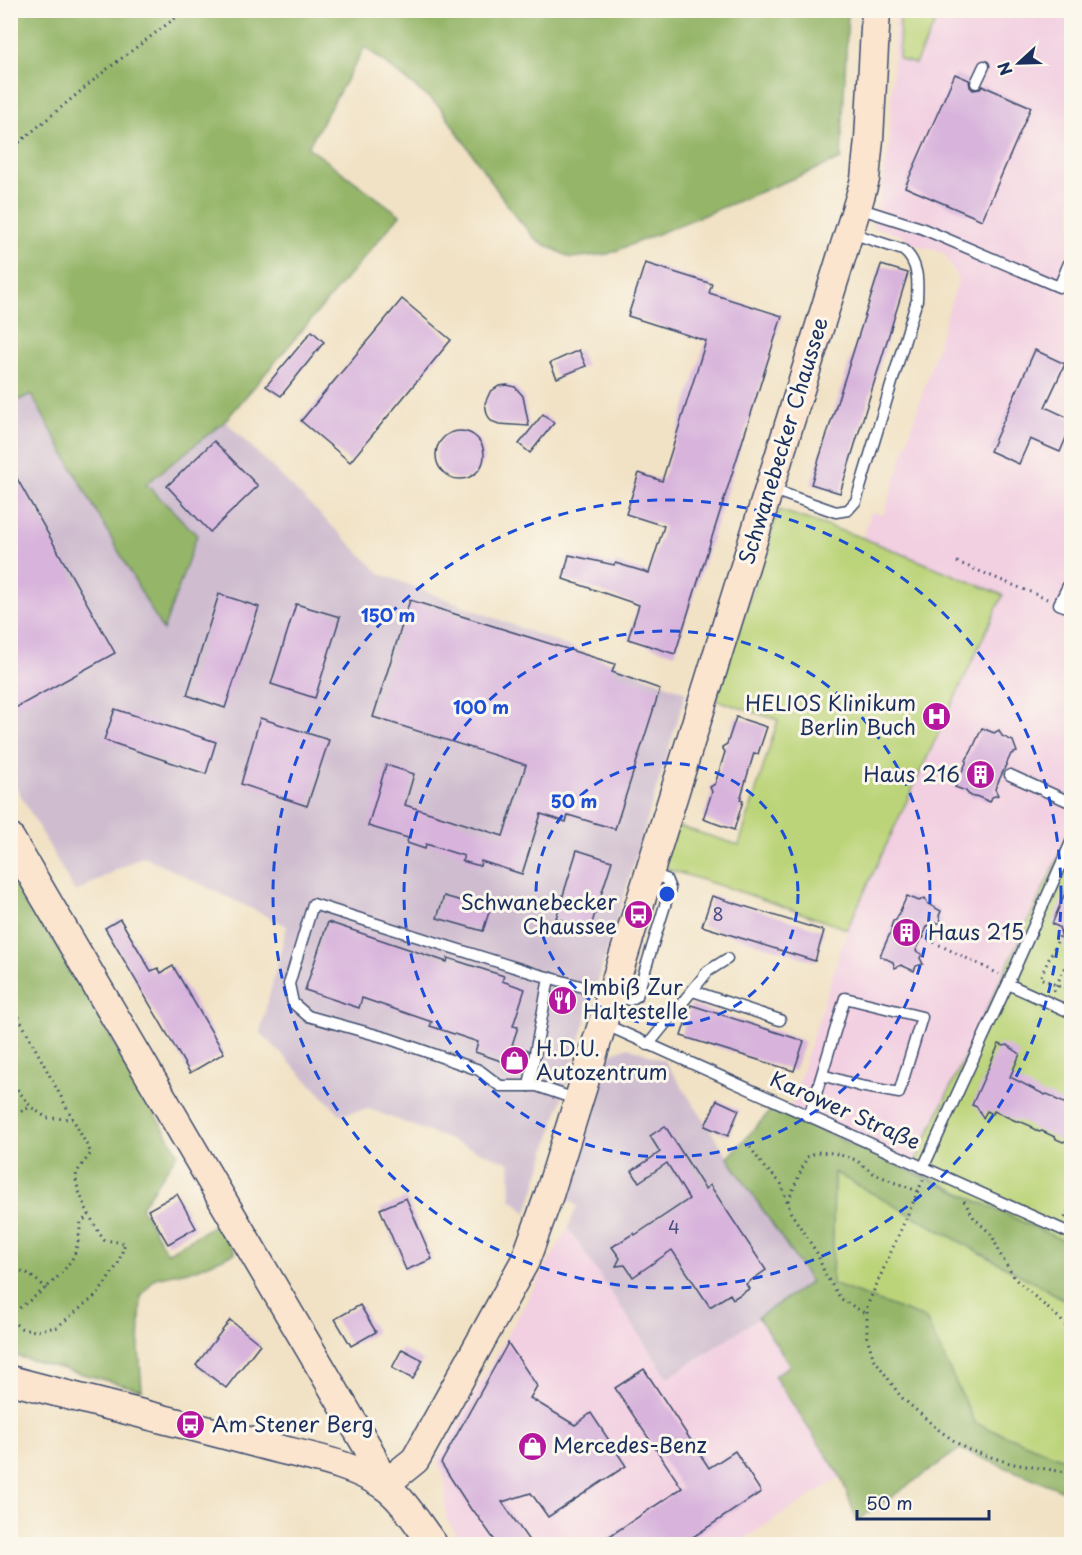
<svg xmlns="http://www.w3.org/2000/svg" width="1082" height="1555" font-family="'Playpen Sans',sans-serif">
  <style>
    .built { fill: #f2cfe1 }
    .industrial { fill: #cfbdcf }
    .green { fill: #bcd479; stroke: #6c826c; stroke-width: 1.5 }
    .forest { fill: #95b669; stroke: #587264; stroke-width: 1.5 }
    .building { fill: #d8b4dc }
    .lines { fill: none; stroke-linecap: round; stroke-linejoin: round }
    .lane-casing { stroke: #3b4a6d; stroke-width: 13 }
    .secondary-casing { stroke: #3b4a6d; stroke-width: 31 }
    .path { stroke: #3b4a6d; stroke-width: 3; stroke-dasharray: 1.5 4.5; stroke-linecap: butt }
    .lane { stroke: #fff; stroke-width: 10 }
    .secondary { stroke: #fbe5cf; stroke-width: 28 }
    .ring { fill: none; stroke: #1d4ed8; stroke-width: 3; stroke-dasharray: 10 8 }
    .labels { text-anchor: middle; stroke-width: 6; stroke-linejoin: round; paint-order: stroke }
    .number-label { font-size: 18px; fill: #4a507e }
    .street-label { font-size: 21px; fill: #1b2f5e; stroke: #fbf7ec }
    .poi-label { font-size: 21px; fill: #1b2f5e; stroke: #fbf7ec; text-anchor: start }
    .centre { fill: #1d4ed8; stroke: #fbf7ec; stroke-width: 3 }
    .ring-label { font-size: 18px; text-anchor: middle; font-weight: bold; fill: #1d4ed8; stroke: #fbf7ec; stroke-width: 6; stroke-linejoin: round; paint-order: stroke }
  </style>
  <rect width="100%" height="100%" fill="#fbf7ec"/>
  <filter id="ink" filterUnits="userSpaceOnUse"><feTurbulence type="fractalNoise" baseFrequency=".0167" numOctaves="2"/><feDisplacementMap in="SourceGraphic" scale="12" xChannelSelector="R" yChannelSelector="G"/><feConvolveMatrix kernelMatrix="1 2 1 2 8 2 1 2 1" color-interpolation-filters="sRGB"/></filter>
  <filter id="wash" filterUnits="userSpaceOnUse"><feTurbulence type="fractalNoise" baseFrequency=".008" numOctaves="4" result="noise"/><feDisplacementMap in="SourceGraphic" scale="24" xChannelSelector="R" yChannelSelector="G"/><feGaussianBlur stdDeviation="1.35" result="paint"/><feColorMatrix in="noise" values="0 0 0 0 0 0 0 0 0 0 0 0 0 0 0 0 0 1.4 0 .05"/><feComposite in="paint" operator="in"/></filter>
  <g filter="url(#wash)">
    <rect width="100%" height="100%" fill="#f1e2c5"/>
    <g class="built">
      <path d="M 896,11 L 1071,11 L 1071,1260 L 784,1128 L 847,929 L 747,894 L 859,537 L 863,538 L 871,512 L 884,515 L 958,280 L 944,253 L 904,241 L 904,236 L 872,227 L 882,188 L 889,146 Z"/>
      <path d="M 568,1228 L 668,1377 L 758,1317 L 790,1365 L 775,1376 L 841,1477 L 736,1544 L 464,1544 L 447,1520 L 445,1506 L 446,1495 L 445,1480 L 439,1465 L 438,1458 Z"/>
    </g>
    <g class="industrial">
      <path d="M 30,393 L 163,631 L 146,484 L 225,421 L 381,574 L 686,692 L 527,1213 L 511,1199 L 510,1163 L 369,1109 L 341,1115 L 260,1032 L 287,926 L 143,856 L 75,892 L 11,778 L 10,404 Z"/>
      <path d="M 628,1047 L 665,1061 L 811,1283 L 668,1378 L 568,1228 L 577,1206 L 563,1195 L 608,1055 Z"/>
    </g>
    <g class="green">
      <path d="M 900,11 L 941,11 L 915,64 L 899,59 Z"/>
      <path d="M 779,510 L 863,538 L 1003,595 L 847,929 L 747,894 L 661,867 L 674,825 L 739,845 L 778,720 L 716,700 Z"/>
      <path d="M 1071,830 L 1071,1247 L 912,1169 Z"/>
      <path d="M 834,1172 L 1071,1303 L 1071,1462 L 975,1423 L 925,1318 L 832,1284 Z"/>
    </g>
    <g class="forest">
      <path d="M 11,10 L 848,11 L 841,159 L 608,254 L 571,258 L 536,240 L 513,213 L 440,107 L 365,47 L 308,147 L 400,215 L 225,421 L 146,484 L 197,535 L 163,631 L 31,394 L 11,404 Z"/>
      <path d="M 10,865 L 178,1153 L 141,1207 L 167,1253 L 218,1223 L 235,1253 L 197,1269 L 155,1278 L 141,1296 L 139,1349 L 142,1390 L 11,1355 Z"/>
      <path d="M 773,1108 L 1071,1244 L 1071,1303 L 834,1172 L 832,1284 L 925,1318 L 975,1423 L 1071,1462 L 1071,1494 L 960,1449 L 857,1521 L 841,1477 L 774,1376 L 790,1365 L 758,1317 L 811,1282 L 728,1158 Z"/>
    </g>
    <g id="blocks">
      <g class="building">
        <path d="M 955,74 L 969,80 L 970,87 L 973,90 L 980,89 L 983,86 L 1031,107 L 982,220 L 905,187 Z"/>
        <path d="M 645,263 L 712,284 L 709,293 L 782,316 L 675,654 L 628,639 L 639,605 L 563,579 L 569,555 L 614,565 L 615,563 L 649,573 L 664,526 L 626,514 L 639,473 L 662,481 L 706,341 L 628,316 Z"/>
        <path d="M 881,265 L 908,273 L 840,493 L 811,484 Z"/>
        <path d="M 402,299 L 451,340 L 350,462 L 301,421 Z"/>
        <path d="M 312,331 L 324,342 L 281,396 L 266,386 Z"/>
        <path d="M 579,350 L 586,366 L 557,378 L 550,363 Z"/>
        <path d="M 1035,350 L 1065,364 L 1045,407 L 1071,419 L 1071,426 L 1060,452 L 1030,439 L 1019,464 L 990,451 Z"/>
        <path d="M 507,385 L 515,387 L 523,396 L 529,426 L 499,424 L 491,421 L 487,414 L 485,403 L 490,392 L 499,386 Z"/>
        <path d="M 543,414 L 554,423 L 530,453 L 519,444 Z"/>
        <circle cx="460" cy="455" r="24"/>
        <path d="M 214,441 L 258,486 L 210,532 L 167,486 Z"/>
        <path d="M 10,466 L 115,653 L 10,711 Z"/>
        <path d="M 219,594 L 259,607 L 225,708 L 187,695 Z"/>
        <path d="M 410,600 L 615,664 L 612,672 L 660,689 L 615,829 L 568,815 L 566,822 L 541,814 L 522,874 L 481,861 L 480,866 L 462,861 L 464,856 L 426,844 L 425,849 L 407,843 L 408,838 L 368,826 L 386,765 L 414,774 L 405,805 L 503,836 L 526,765 L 373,717 Z"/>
        <path d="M 296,604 L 340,617 L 315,698 L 271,684 Z"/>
        <path d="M 115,709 L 216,742 L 206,774 L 104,740 Z"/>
        <path d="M 736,717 L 767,727 L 758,754 L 754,753 L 740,800 L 743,801 L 734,830 L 703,819 L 712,792 L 710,787 L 715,784 L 725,752 L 722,747 L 727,744 Z"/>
        <path d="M 260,718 L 329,740 L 307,806 L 241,784 Z"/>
        <path d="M 982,728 L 994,733 L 999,730 L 1002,736 L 1013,741 L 1017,752 L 1011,754 L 995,789 L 998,795 L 992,797 L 990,802 L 976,796 L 973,797 L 968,794 L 966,791 L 955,787 L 966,763 L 966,760 L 971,752 Z"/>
        <path d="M 577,850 L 612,861 L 590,929 L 556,918 Z"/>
        <path d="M 1071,879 L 1071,956 L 1067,956 L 1059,927 L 1052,924 Z"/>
        <path d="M 444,896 L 490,909 L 483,931 L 437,918 Z"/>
        <path d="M 712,896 L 824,931 L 815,961 L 702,926 Z"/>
        <path d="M 907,896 L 919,901 L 925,898 L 928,904 L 941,911 L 939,916 L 942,923 L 935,923 L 934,927 L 928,925 L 916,951 L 922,954 L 920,958 L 923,964 L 916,966 L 914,971 L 901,965 L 895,968 L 893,962 L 880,956 L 892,929 L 891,927 L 893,921 L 896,920 Z"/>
        <path d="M 120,919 L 151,971 L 158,968 L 161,973 L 173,966 L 224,1053 L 190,1073 L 105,928 Z"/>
        <path d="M 328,922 L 447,962 L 448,958 L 504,976 L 502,981 L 525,989 L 513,1026 L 518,1027 L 512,1045 L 528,1050 L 521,1068 L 475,1052 L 478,1042 L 430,1026 L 432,1022 L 362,998 L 359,1008 L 305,990 Z"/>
        <path d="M 557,990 L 571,994 L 566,1010 L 552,1006 Z"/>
        <path d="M 691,1005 L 804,1041 L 794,1071 L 681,1036 Z"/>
        <path d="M 999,1044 L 1004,1046 L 1007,1045 L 1020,1054 L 1010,1077 L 1045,1095 L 1047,1094 L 1054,1097 L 1055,1099 L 1071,1106 L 1071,1139 L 1063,1142 L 1056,1139 L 1055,1137 L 1042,1131 L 1039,1132 L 1032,1128 L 1031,1126 L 1019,1121 L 1016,1121 L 994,1111 L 993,1114 L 987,1111 L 983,1118 L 977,1107 L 972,1105 Z"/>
        <path d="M 717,1100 L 739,1110 L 728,1136 L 705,1126 Z"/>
        <path d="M 665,1126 L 705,1189 L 710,1185 L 766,1270 L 746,1284 L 749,1289 L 733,1299 L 730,1294 L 710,1307 L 672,1250 L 633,1277 L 625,1265 L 616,1266 L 620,1258 L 612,1247 L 634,1233 L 635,1235 L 689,1199 L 667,1163 L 639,1182 L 632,1171 L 660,1152 L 650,1136 Z"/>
        <path d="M 177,1194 L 196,1228 L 168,1244 L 148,1210 Z"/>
        <path d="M 406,1198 L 432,1259 L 406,1270 L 380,1209 Z"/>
        <path d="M 360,1305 L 376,1332 L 351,1346 L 335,1319 Z"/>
        <path d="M 230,1320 L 260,1344 L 226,1388 L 196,1365 Z"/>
        <path d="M 508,1343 L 537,1386 L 530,1398 L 575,1425 L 591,1413 L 626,1466 L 548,1517 L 531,1493 L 502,1502 L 532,1545 L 498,1545 L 474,1511 L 472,1511 L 441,1463 Z"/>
        <path d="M 402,1349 L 423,1360 L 413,1379 L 392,1368 Z"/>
        <path d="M 644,1369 L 709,1468 L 735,1451 L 761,1492 L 681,1545 L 596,1545 L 682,1488 L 615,1388 Z"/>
      </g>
    </g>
  </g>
  <g filter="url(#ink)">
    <use href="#blocks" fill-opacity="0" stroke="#3b4a6d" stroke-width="1.5"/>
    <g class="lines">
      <defs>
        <g id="lane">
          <path d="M 976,83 L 984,66"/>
          <path d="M 858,208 L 921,228 L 1059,287 L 1072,256"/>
          <path d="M 770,489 L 836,512 L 848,510 L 856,501 L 917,300 C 918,282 919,262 903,250 L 851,233"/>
          <path d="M 1072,578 L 1059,604 L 1072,609"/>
          <path d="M 1010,775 L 1072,803"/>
          <path d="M 1008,984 L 1072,1013"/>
          <path d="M 693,991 L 780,1020"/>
          <path d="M 604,1024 L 1072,1234"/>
          <path d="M 648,1045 L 708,971 L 727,959"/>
          <path d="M 529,1086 L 549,978"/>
          <path d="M 578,1100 L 537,1086 L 500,1086 L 479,1070 L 387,1038 L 308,1016 L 293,1003 L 289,984 L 313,904 L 533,973 L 630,1000 L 637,996 L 670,889 L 666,879 L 650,874"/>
          <path d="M 809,1117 L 845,998 L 922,1017 L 899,1093 L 860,1086 L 822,1075"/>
          <path d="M 923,1168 L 1010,979 L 1072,840"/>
        </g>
        <g id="secondary">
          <path d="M 10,838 L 368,1448 L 384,1485"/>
          <path d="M 10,1380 C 96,1403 182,1423 267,1446 C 304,1456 351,1463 383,1485 C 403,1498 419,1526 433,1544"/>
          <path d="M 384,1485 L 415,1460 L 418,1455 L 525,1261 L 549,1195 L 860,197 L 865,179 L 869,139 L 876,10"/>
        </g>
      </defs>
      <use href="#lane" class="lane-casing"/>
      <use href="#secondary" class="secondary-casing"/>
      <g class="path">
        <path d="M 10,150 L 106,70 L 186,10"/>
        <path d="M 957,562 L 1047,599"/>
        <path d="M 1062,931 L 1040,978 L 1072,992"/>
        <path d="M 923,937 L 999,974"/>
        <path d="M 1054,991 L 1067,962 L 1072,964"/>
        <path d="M 10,1001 L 91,1153 C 86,1160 76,1170 76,1178 C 76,1192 96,1229 104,1240 L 125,1243 L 118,1264 L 98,1294 L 57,1327 L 35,1331 L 21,1328 L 10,1320"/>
        <path d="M 10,1023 L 20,1019"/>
        <path d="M 10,1080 L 31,1107 L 47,1118 L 72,1119"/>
        <path d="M 10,1116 L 31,1107"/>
        <path d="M 750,1147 L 764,1167 L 781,1183 L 791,1213 L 817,1253 L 825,1274 L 841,1299 L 866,1314"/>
        <path d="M 1072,1158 L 1070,1167 L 1072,1173"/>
        <path d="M 923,1180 L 867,1306 L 867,1337 L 873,1357 L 901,1397 L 940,1431 L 966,1449 L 1013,1464 L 1072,1473"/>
        <path d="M 788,1201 L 807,1157 L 817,1152 L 834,1153 L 856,1160 L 871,1172 L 893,1182 L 918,1191"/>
        <path d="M 964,1201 L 974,1218 L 992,1235 L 1000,1254 L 1015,1279 L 1059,1318 L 1072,1333"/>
        <path d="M 1065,1218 L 1072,1203"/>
        <path d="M 10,1267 L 27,1273 L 47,1288"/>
        <path d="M 10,1315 C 31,1299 55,1284 70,1262 C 78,1251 79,1235 81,1222 L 89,1215"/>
      </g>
      <use href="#lane" class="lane"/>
      <use href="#secondary" class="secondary"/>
    </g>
  </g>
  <g class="ring">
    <circle cx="667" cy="894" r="131"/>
    <circle cx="667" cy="894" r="263"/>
    <circle cx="667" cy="894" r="394"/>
  </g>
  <defs>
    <symbol id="hospital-disc" viewBox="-11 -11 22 22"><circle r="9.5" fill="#b5179e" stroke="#fbf7ec"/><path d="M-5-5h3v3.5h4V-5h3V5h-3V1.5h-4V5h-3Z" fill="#fff"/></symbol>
    <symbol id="building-disc" viewBox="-11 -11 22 22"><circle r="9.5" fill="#b5179e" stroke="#fbf7ec"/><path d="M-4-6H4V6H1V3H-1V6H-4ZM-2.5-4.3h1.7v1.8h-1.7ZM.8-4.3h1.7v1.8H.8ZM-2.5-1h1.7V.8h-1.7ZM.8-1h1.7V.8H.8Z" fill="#fff"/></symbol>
    <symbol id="bus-disc" viewBox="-11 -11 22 22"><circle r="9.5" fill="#b5179e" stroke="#fbf7ec"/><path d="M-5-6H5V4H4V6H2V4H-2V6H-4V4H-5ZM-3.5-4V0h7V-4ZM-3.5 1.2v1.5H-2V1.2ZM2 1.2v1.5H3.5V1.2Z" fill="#fff"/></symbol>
    <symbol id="restaurant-disc" viewBox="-11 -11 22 22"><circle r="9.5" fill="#b5179e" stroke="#fbf7ec"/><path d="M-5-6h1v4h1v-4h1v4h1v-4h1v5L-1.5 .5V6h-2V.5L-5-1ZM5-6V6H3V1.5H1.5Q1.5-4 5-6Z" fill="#fff"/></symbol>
    <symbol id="shop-disc" viewBox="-11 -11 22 22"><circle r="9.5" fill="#b5179e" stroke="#fbf7ec"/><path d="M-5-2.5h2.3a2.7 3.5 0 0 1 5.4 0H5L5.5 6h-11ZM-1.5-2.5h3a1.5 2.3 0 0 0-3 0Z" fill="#fff"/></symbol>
  </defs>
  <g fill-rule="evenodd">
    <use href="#hospital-disc" x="920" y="700" width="33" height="33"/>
    <use href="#building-disc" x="964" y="758" width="33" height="33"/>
    <use href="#bus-disc" x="622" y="898" width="33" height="33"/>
    <use href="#building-disc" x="890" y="916" width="33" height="33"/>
    <use href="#restaurant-disc" x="546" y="984" width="33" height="33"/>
    <use href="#shop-disc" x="498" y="1044" width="33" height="33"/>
    <use href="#bus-disc" x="174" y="1408" width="33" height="33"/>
    <use href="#shop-disc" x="516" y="1430" width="33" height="33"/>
  </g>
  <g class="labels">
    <g class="number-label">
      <text x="718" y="921">8</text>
      <text x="674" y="1234">4</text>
    </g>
    <g class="street-label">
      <text transform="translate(784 441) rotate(-73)" y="7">Schwanebecker Chaussee</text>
      <text transform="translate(845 1111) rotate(24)" y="7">Karower Straße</text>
    </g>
    <g class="poi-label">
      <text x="916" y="711" text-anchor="end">HELIOS Klinikum<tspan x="916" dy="24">Berlin Buch</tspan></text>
      <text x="960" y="782" text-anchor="end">Haus 216</text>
      <text x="617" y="910" text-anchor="end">Schwanebecker<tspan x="617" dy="24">Chaussee</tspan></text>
      <text x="928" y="940">Haus 215</text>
      <text x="583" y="995">Imbiß Zur<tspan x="583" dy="24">Haltestelle</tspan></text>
      <text x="536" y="1056">H.D.U.<tspan x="536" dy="24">Autozentrum</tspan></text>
      <text x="212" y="1432">Am Stener Berg</text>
      <text x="553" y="1453">Mercedes-Benz</text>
    </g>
  </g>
  <circle cx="667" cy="894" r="9" class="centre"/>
  <g class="ring-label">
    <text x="388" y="622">150 m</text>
    <text x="481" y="714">100 m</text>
    <text x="574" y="808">50 m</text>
  </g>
  <rect width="1082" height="1555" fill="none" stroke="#fbf7ec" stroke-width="36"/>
  <g transform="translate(1019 63) rotate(248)" stroke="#fbf7ec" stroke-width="4.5" paint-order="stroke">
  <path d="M0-4.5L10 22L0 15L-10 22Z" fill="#1b2f5e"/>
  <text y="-9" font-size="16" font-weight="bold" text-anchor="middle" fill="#1b2f5e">N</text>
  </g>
  <path d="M857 1510v9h132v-9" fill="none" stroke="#1b2f5e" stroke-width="3"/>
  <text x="866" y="1510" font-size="18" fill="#1b2f5e" stroke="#fbf7ec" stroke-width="4.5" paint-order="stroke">50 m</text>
</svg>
